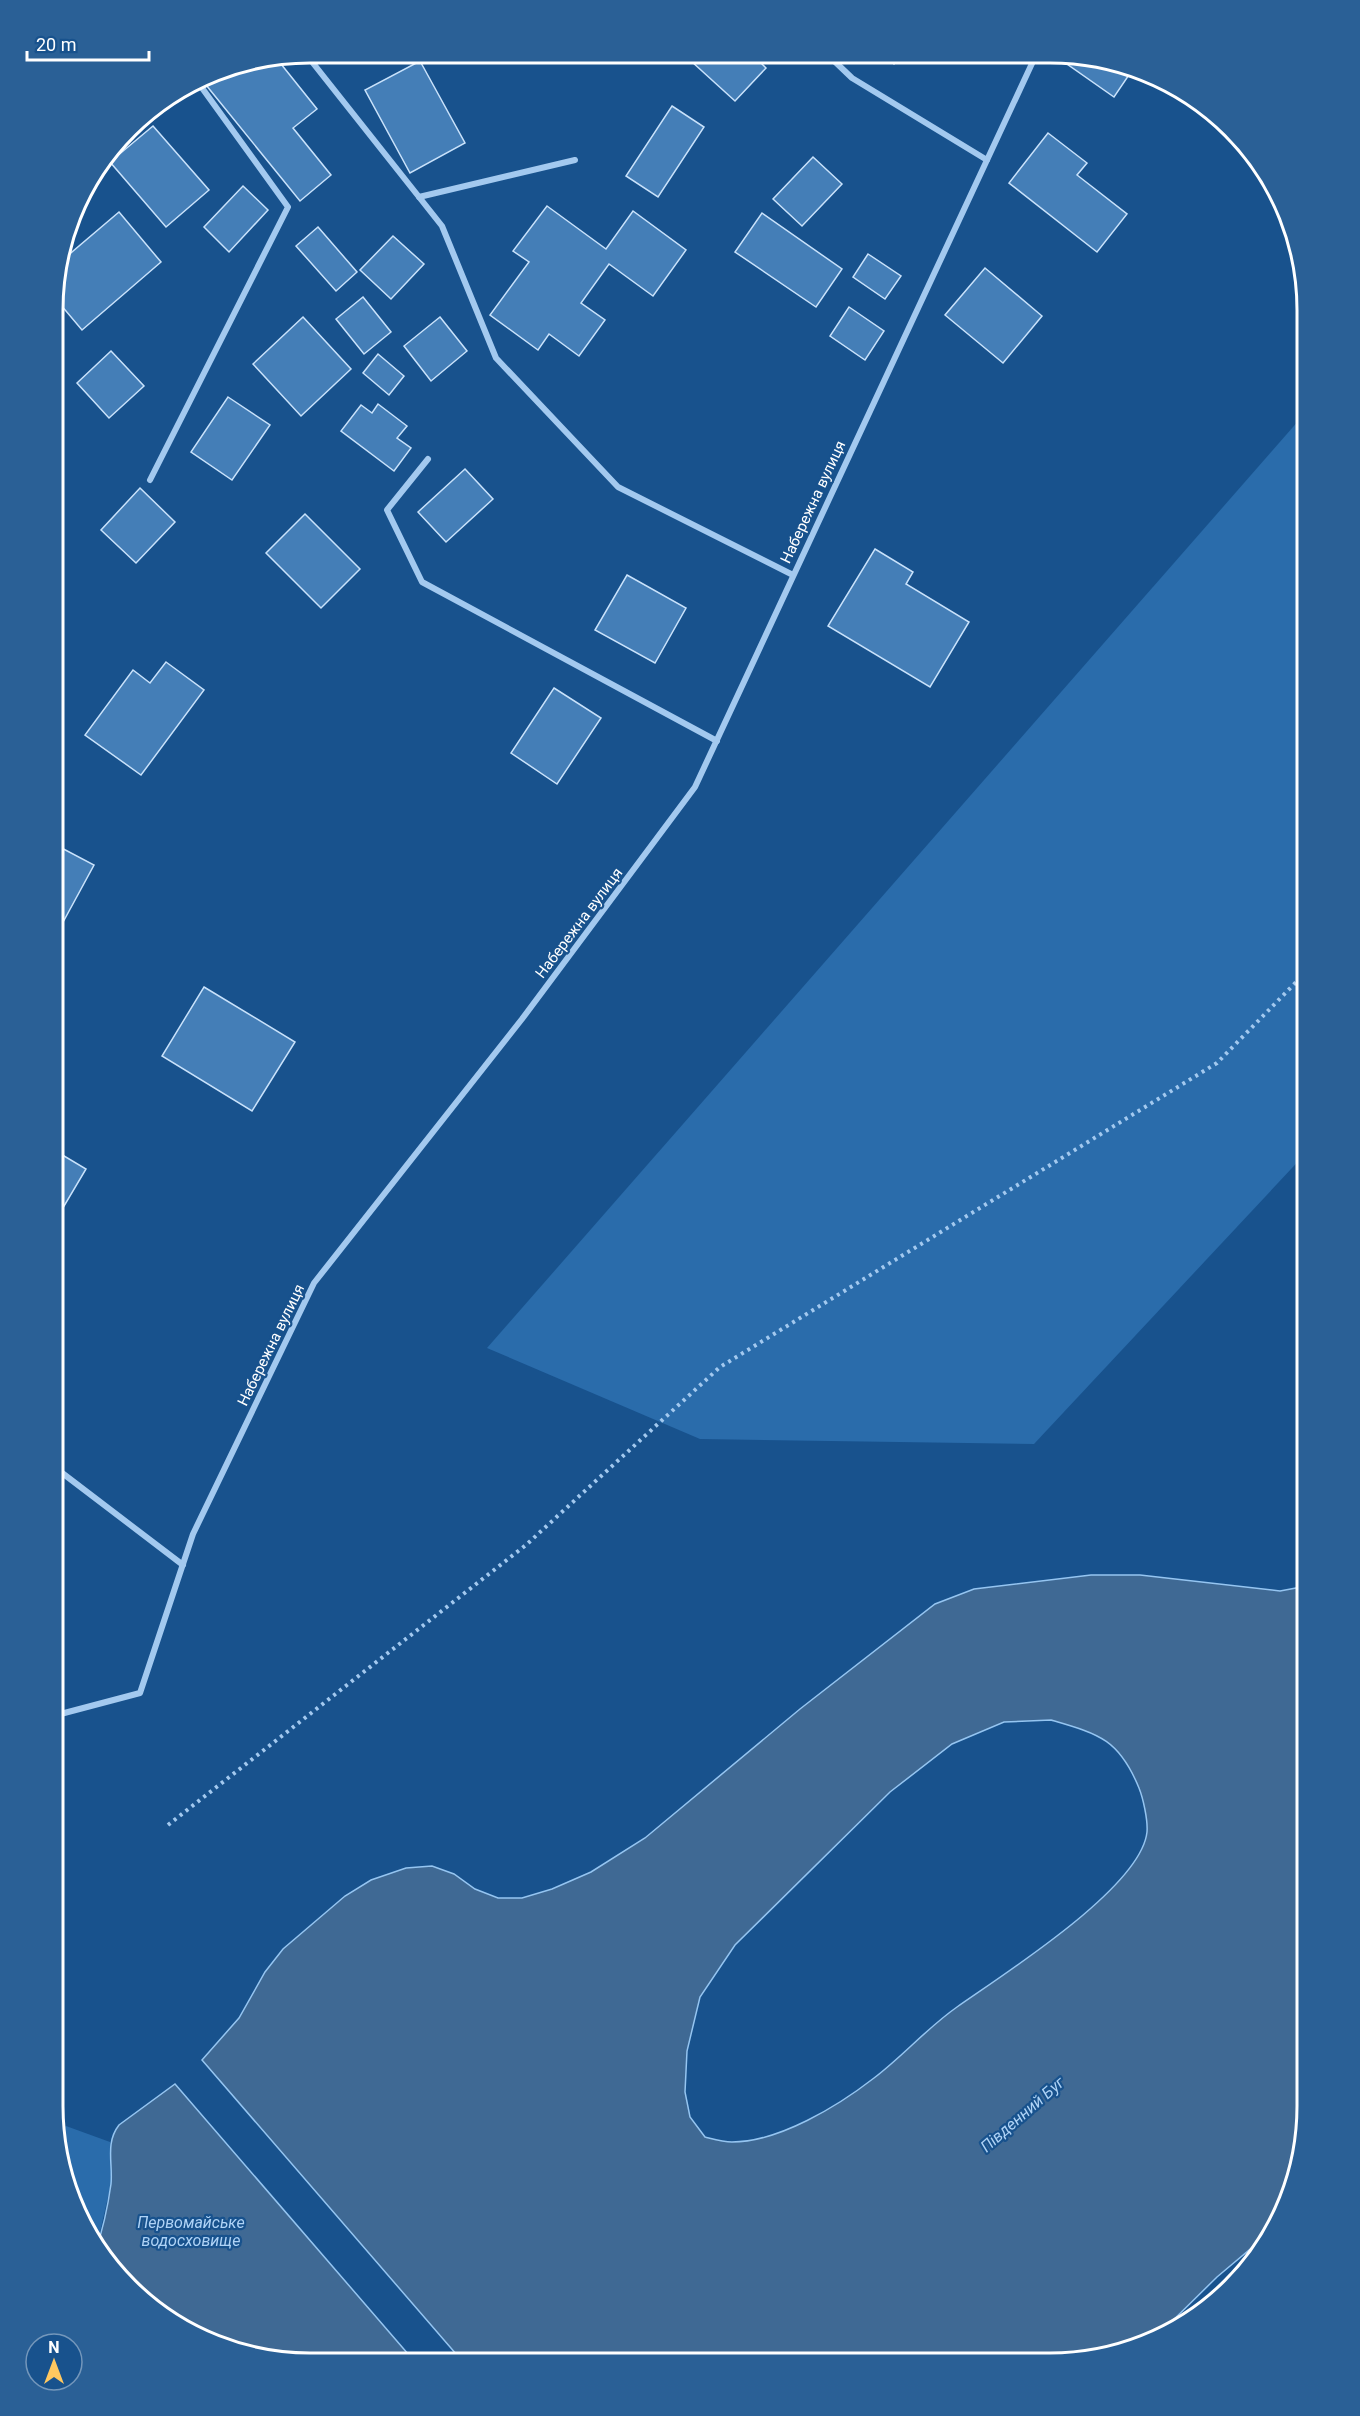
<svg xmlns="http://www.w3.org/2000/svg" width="1360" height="2416" font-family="Roboto,sans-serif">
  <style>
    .green { fill: #2a6cab }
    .water { fill: #3f6994; stroke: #95c5f1; stroke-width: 1.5; fill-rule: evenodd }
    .building { fill: #447eb7; stroke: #c9e2fb; stroke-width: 1.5 }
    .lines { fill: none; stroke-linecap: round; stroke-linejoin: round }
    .path { stroke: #a3c9ef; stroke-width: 4; stroke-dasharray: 3 4.5; stroke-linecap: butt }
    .street { stroke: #a3c9ef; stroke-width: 6 }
    .labels { text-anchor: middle; stroke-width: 4.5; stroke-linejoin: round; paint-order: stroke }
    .street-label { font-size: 15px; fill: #fff; stroke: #18528d }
    .water-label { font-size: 16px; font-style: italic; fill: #afd3f6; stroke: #18528d }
    .rim { fill: none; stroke: #fff; stroke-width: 3 }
  </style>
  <rect width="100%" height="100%" fill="#18528d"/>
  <g class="green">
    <path d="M 1307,411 L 1307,1152 L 1034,1444 L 700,1439 L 487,1348 Z"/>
    <path d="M 66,2126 L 110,2142 L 111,2184 L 96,2249 L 66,2189 L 57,2132 Z"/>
  </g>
  <g class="water">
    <path d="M 1091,1575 L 1140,1575 L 1280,1591 L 1307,1586 L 1307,2123 L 1288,2204 L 1274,2229 L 1217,2277 L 1153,2340 L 1133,2350 L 1050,2363 L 463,2362 L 202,2060 L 239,2018 L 265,1972 L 283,1949 L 345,1896 L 371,1880 L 406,1868 L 432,1866 L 454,1874 L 475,1889 L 498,1898 L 522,1898 L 552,1889 L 591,1872 L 645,1838 L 800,1709 L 935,1604 L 974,1589 ZM 1051,1720 C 1099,1734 1119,1739 1139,1788 C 1143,1798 1148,1820 1147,1832 C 1141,1888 1002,1975 957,2007 C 927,2028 903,2056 874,2078 C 838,2106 779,2142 732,2142 C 723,2142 713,2139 705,2137 L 690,2117 L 685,2092 L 687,2051 L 700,1997 L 735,1945 L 890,1792 L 952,1744 L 1004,1722 Z"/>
    <path d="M 175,2084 L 415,2362 L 276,2361 L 196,2337 L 140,2300 L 96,2249 C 103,2229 108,2205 111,2184 C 113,2163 105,2143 119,2125 Z"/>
  </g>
  <g class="building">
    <path d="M 697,55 L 753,55 L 766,68 L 735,101 L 691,61 Z"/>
    <path d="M 886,56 L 901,56 L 894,64 Z"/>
    <path d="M 1072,57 L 1100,57 L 1133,69 L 1114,97 L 1067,64 Z"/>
    <path d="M 277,59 L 317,109 L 293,128 L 331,175 L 300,201 L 202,80 L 212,72 Z"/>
    <path d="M 420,61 L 465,143 L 410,173 L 365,90 Z"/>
    <path d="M 672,106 L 704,127 L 658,197 L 626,176 Z"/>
    <path d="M 153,126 L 209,190 L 166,227 L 110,162 Z"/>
    <path d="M 1048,133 L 1087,163 L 1077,175 L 1127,214 L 1097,252 L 1009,183 Z"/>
    <path d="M 813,157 L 842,184 L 802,226 L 773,199 Z"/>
    <path d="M 243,186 L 268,210 L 229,252 L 204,227 Z"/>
    <path d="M 547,206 L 606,249 L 633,211 L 686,250 L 653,296 L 609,264 L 581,303 L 605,320 L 579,356 L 549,334 L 538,350 L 490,315 L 529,262 L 513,251 Z"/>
    <path d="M 119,212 L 161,262 L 82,330 L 55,298 L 55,277 L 59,263 Z"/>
    <path d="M 762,213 L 842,269 L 816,307 L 735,252 Z"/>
    <path d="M 318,227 L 357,272 L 336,291 L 296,246 Z"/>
    <path d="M 393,236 L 424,264 L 391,299 L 360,270 Z"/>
    <path d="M 868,254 L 901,276 L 885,299 L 853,277 Z"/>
    <path d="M 985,268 L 1042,316 L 1003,363 L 945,315 Z"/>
    <path d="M 363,297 L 391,332 L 364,354 L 336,319 Z"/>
    <path d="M 849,307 L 884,331 L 865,360 L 830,336 Z"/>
    <path d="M 303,317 L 351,369 L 301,416 L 253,364 Z"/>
    <path d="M 440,317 L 467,351 L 431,381 L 404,346 Z"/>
    <path d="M 111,351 L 144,386 L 109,418 L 77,383 Z"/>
    <path d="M 378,354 L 404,376 L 389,395 L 363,373 Z"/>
    <path d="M 228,397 L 270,425 L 232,480 L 191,452 Z"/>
    <path d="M 378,404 L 407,426 L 397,438 L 411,448 L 394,471 L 341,431 L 361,405 L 372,413 Z"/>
    <path d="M 465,469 L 493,499 L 446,542 L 418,512 Z"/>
    <path d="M 140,488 L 175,522 L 136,563 L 101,530 Z"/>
    <path d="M 305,514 L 360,569 L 321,608 L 266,553 Z"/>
    <path d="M 875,549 L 913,572 L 906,584 L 969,622 L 930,687 L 828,626 Z"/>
    <path d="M 627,575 L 686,608 L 655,663 L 595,630 Z"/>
    <path d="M 166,662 L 204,690 L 141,775 L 85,735 L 133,670 L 150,683 Z"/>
    <path d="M 554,688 L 601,718 L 557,784 L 511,753 Z"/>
    <path d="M 54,844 L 94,865 L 62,924 L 54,919 Z"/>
    <path d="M 204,987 L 295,1042 L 252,1111 L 162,1056 Z"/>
    <path d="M 54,1150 L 86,1169 L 54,1223 Z"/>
  </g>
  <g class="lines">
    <path class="path" d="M 168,1825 L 526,1545 L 720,1367 L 1217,1063 L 1307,971"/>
    <g class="street">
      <path d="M 305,53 L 442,226 L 496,358 L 618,487 L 793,575"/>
      <path d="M 829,56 L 852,78 L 987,160"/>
      <path d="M 419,197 L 575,160"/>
      <path d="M 428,459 L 387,510 L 422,582 L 717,741"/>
      <path d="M 150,480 L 288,207 L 197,81"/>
      <path d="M 53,1466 L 183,1565"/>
      <path d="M 53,1716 L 140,1693 L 193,1534 L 314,1283 L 522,1019 L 695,787 L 1035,57"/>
    </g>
  </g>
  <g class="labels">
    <g class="street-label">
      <text transform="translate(813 502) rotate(-65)" y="5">Набережна вулиця</text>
      <text transform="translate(579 923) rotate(-53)" y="5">Набережна вулиця</text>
      <text transform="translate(271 1345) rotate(-64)" y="5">Набережна вулиця</text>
    </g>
    <g class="water-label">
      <text transform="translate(1022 2114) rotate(-41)" y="6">Південний Буг</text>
      <text x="191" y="2228">Первомайське<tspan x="191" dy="18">водосховище</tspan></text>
    </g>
  </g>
  <path d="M0 0H1360V2416H0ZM310 63H1050A247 247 0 0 1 1297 310V2106A247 247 0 0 1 1050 2353H310A247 247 0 0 1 63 2106V310A247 247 0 0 1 310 63Z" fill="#2a6096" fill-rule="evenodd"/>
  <path class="rim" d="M310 63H1050A247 247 0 0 1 1297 310V2106A247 247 0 0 1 1050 2353H310A247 247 0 0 1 63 2106V310A247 247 0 0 1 310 63Z"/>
  <g transform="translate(54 2362)"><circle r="28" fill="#18528d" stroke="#7497bb" stroke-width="1.5"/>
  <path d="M0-4.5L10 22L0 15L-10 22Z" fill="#ffc860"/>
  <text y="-9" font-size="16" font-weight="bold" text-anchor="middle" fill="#ffffff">N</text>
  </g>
  <path d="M27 51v9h122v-9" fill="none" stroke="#ffffff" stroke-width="3"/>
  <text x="36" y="51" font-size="18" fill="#ffffff" stroke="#18528d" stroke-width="4.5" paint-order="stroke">20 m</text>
</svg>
